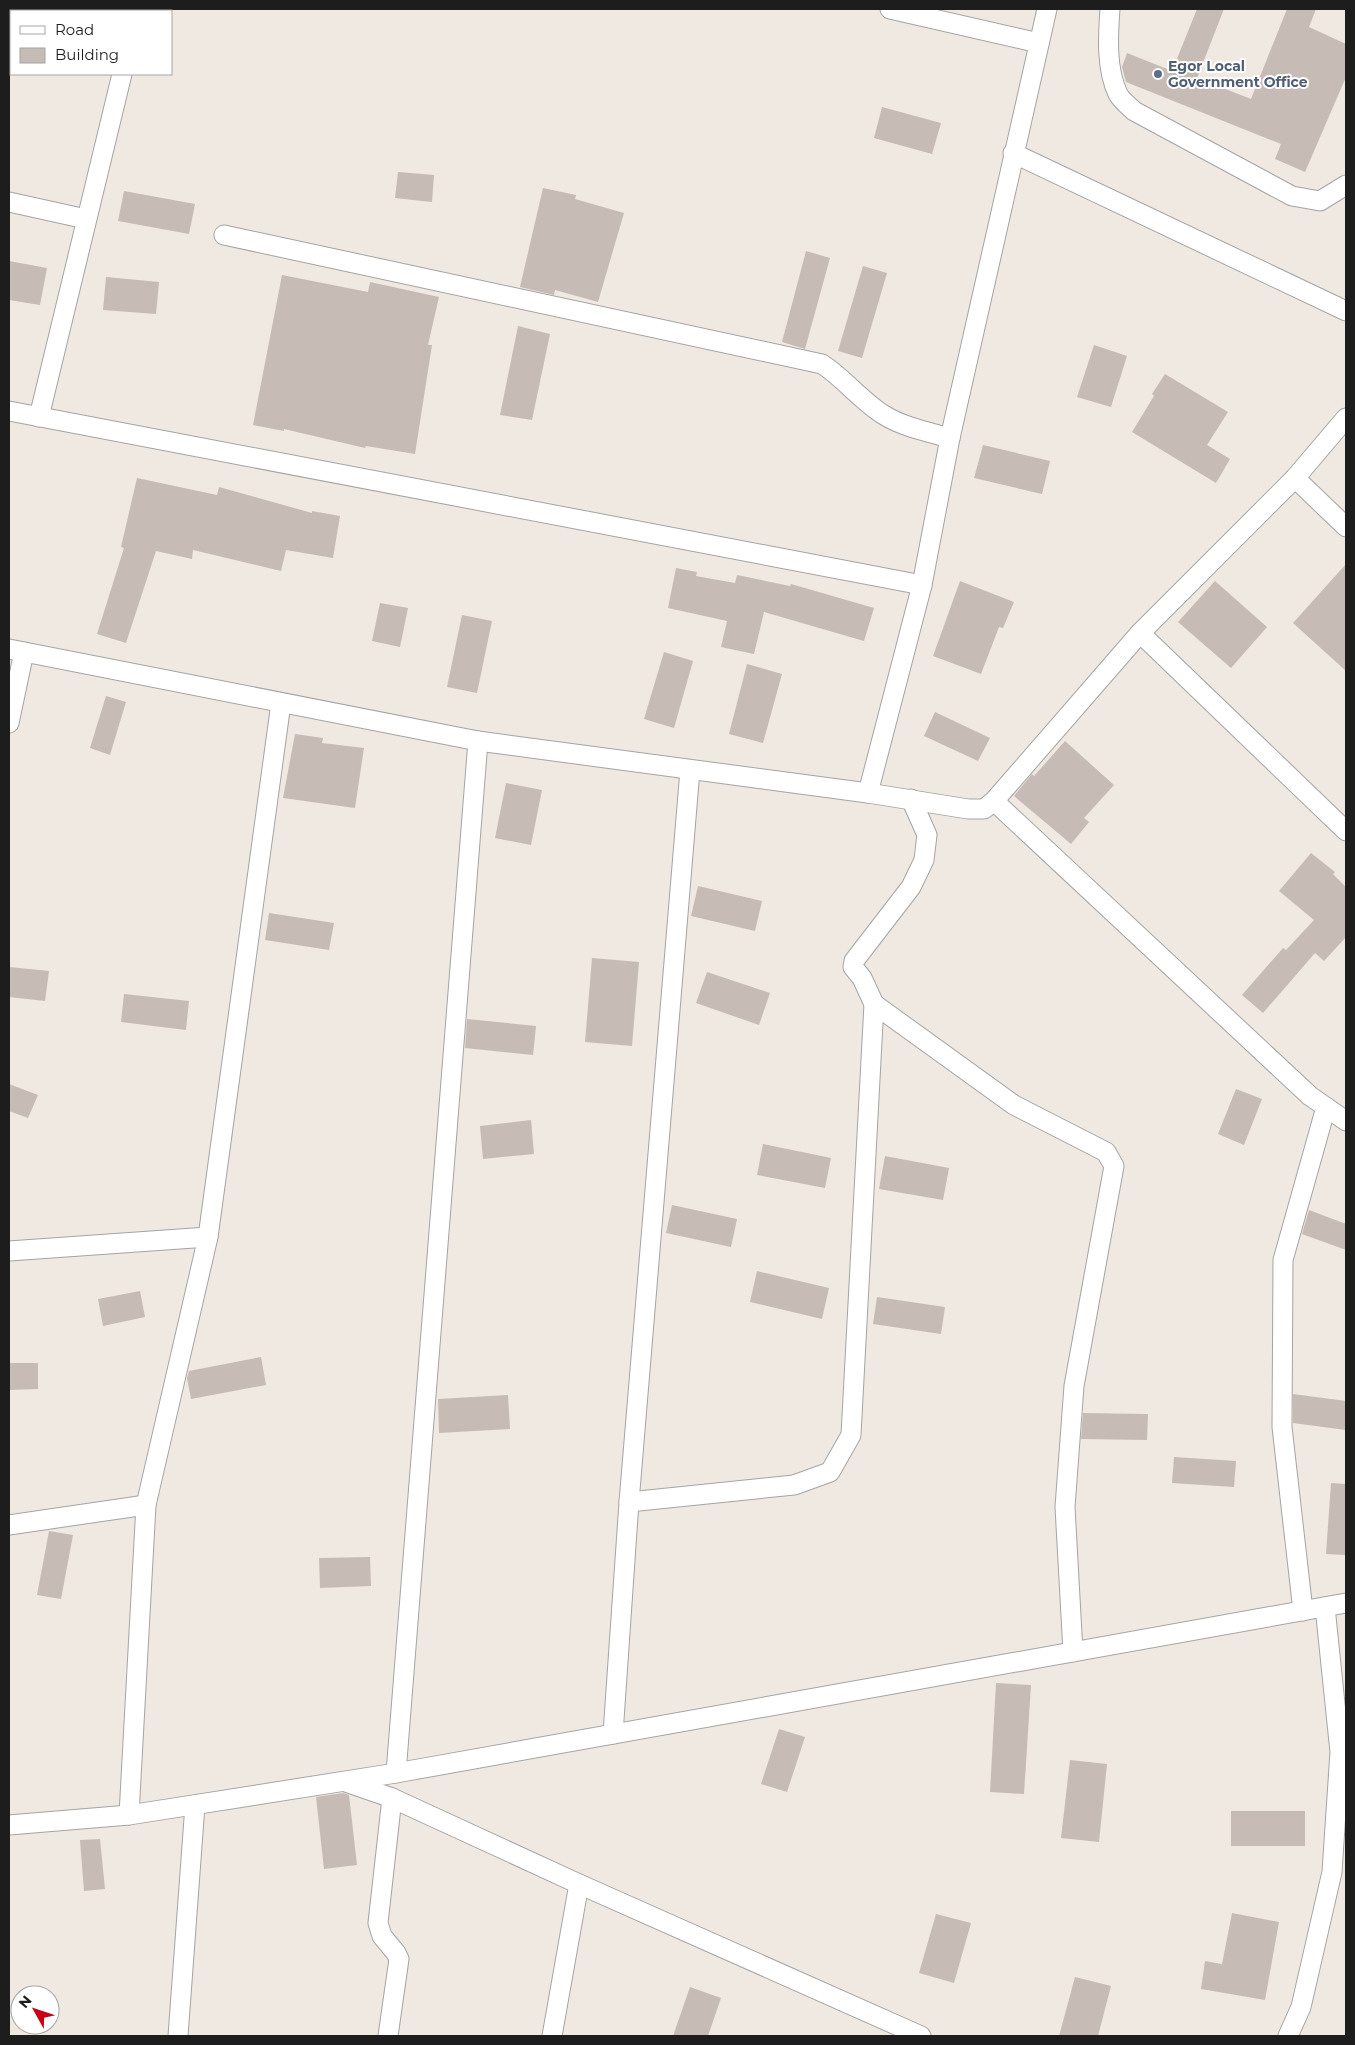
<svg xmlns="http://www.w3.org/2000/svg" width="1355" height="2045" font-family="Montserrat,sans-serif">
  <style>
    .building { fill: #c7bbb5 }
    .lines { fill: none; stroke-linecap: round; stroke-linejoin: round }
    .minor-casing { stroke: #a4a4a4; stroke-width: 21 }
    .minor { stroke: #fff; stroke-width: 19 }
    .service-dot { fill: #5c6f8a; stroke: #fff; stroke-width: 2 }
    .labels { text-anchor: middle; stroke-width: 4; stroke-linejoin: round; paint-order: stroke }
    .service-label { font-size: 14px; font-weight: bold; fill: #4e5e75; stroke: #fff; text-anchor: start }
  </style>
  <rect width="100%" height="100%" fill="#efe9e2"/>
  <g class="building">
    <path d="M 1197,9 L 1224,9 L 1197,78 L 1251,99 L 1287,9 L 1316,9 L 1309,27 L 1346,44 L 1346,77 L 1305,172 L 1275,159 L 1281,144 L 1126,82 L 1122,67 L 1127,53 L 1172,71 Z"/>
    <path d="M 882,107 L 941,123 L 932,154 L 874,138 Z"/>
    <path d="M 398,172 L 434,175 L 432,202 L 395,198 Z"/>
    <path d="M 543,188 L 576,195 L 575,199 L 624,213 L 598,302 L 555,290 L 554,295 L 520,287 Z"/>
    <path d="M 124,191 L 195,204 L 189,234 L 118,221 Z"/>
    <path d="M 806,251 L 830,258 L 805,349 L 782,342 Z"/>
    <path d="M 9,261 L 47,268 L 40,305 L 9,300 Z"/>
    <path d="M 863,266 L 887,273 L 862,358 L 838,351 Z"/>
    <path d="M 282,275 L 368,292 L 370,282 L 439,297 L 428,345 L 432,345 L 415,454 L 366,446 L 365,448 L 284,429 L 284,431 L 253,425 Z"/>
    <path d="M 106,277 L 159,282 L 156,314 L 103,310 Z"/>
    <path d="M 518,326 L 550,334 L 532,420 L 500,415 Z"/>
    <path d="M 1094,345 L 1127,356 L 1111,407 L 1077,397 Z"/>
    <path d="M 1165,374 L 1228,412 L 1207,445 L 1230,459 L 1216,483 L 1132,432 L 1154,396 L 1152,394 Z"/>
    <path d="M 983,445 L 1050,461 L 1042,494 L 974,478 Z"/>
    <path d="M 137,478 L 217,495 L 219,487 L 312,513 L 312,511 L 340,516 L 333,558 L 286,550 L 281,571 L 193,550 L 192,559 L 156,551 L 126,643 L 97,634 L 124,548 L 121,547 Z"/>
    <path d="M 1346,564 L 1346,671 L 1293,623 Z"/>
    <path d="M 676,568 L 697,572 L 696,576 L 735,583 L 737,575 L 790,586 L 791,584 L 874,608 L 864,641 L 764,612 L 754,654 L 721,647 L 727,621 L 668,608 Z"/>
    <path d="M 960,581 L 1014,602 L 1003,628 L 999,627 L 981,674 L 933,656 Z"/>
    <path d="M 1215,581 L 1267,627 L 1231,668 L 1178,622 Z"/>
    <path d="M 380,603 L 408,608 L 400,647 L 372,641 Z"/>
    <path d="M 462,615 L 492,621 L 477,693 L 447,687 Z"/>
    <path d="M 664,652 L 693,661 L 674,728 L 644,719 Z"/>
    <path d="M 747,664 L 782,674 L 763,743 L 729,734 Z"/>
    <path d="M 106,696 L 126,702 L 110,755 L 90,748 Z"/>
    <path d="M 935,712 L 990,738 L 978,761 L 924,736 Z"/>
    <path d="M 295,734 L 323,738 L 322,743 L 364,748 L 355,808 L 283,798 Z"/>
    <path d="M 1065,741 L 1114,785 L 1084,818 L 1089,822 L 1071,844 L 1014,796 L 1032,774 L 1034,776 Z"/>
    <path d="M 506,783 L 542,790 L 531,845 L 495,838 Z"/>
    <path d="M 1311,853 L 1335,872 L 1333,874 L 1346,887 L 1346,937 L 1324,961 L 1315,953 L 1263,1013 L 1242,995 L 1283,948 L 1286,950 L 1314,920 L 1279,891 Z"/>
    <path d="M 698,886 L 762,901 L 755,931 L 691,916 Z"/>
    <path d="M 269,913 L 334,923 L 329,950 L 265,940 Z"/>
    <path d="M 592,958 L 639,962 L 632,1046 L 585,1042 Z"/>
    <path d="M 9,967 L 49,971 L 45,1001 L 9,997 Z"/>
    <path d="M 707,972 L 770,993 L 759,1025 L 696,1003 Z"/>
    <path d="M 124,994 L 189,1001 L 186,1030 L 121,1022 Z"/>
    <path d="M 467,1019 L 536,1026 L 533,1055 L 465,1048 Z"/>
    <path d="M 9,1084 L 38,1095 L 28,1118 L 9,1111 Z"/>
    <path d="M 1236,1089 L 1262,1099 L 1244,1145 L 1218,1134 Z"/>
    <path d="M 531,1120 L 534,1154 L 483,1159 L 480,1126 Z"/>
    <path d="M 763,1144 L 831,1158 L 825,1188 L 757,1175 Z"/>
    <path d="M 885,1156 L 949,1168 L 943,1200 L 879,1189 Z"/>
    <path d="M 672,1205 L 737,1219 L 731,1247 L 666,1233 Z"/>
    <path d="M 1309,1210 L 1346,1224 L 1346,1250 L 1302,1234 Z"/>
    <path d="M 757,1271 L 829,1288 L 822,1319 L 750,1302 Z"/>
    <path d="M 140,1291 L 145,1317 L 103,1326 L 98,1299 Z"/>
    <path d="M 877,1297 L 945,1307 L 941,1334 L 873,1324 Z"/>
    <path d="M 261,1357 L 266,1385 L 191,1399 L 187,1378 L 189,1371 Z"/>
    <path d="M 9,1363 L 38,1363 L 38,1389 L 9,1390 Z"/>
    <path d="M 1293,1394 L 1346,1401 L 1346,1430 L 1293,1423 Z"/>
    <path d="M 508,1395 L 510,1429 L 439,1433 L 438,1399 Z"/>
    <path d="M 1083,1413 L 1148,1414 L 1147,1440 L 1081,1439 Z"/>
    <path d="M 1174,1457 L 1236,1461 L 1234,1487 L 1172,1483 Z"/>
    <path d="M 1331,1483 L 1346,1484 L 1346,1555 L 1326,1554 Z"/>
    <path d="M 49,1531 L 73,1535 L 61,1599 L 37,1595 Z"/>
    <path d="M 370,1557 L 371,1586 L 320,1588 L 319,1558 Z"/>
    <path d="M 996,1683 L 1031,1685 L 1024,1794 L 990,1792 Z"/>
    <path d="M 779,1729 L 805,1737 L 787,1792 L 761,1784 Z"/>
    <path d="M 1070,1760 L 1107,1764 L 1099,1842 L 1061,1838 Z"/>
    <path d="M 343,1793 L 349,1795 L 357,1865 L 324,1869 L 316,1797 Z"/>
    <rect x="1231" y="1811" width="74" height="35"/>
    <path d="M 100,1839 L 105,1889 L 84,1891 L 80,1840 Z"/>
    <path d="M 1232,1913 L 1279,1922 L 1265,2000 L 1201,1989 L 1205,1961 L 1222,1964 Z"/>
    <path d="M 936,1914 L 971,1923 L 954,1983 L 919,1973 Z"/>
    <path d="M 1075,1977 L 1111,1986 L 1098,2036 L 1059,2036 Z"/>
    <path d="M 690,1987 L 721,1998 L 708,2036 L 673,2036 Z"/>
  </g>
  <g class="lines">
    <defs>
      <g id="minor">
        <path d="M 890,9 L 1039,43"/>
        <path d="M 1110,9 C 1108,36 1106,69 1118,94 C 1121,100 1129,106 1134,111 L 1292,196 L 1320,201 L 1346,185"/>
        <path d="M 142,11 L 143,9"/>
        <path d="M 1013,153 L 1346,311"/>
        <path d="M 9,202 L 86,219"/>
        <path d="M 224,235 L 822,364 C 844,378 861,401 884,415 C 903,427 929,432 950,438"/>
        <path d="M 9,411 L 922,585"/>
        <path d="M 39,417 L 122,74"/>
        <path d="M 1295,478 L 1346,527"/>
        <path d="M 1140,633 L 1346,831"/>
        <path d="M 9,649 L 478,741 L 868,793 L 968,809 L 984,809 L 994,801 L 1140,633 L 1295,478 L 1346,418"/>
        <path d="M 9,723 L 24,652"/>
        <path d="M 868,793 L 922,585 L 950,438 L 1047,9"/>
        <path d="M 911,799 L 927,835 L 924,860 L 911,887 L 854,961 L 853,967 L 862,978 L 874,1004 L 1014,1105 L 1106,1152 L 1114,1166 L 1074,1386 L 1065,1507 L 1073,1652"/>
        <path d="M 994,801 L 1310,1096 L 1346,1121"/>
        <path d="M 9,1251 L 208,1237"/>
        <path d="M 629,1502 L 794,1485 L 830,1472 L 851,1435 L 874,1004"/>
        <path d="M 9,1525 L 146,1505"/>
        <path d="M 1303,1611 L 1282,1427 L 1283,1260 L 1326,1107"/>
        <path d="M 613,1734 L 629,1502 L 690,770"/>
        <path d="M 396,1773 L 478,741"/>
        <path d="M 346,1782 L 392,1798 L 579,1884 L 921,2036"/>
        <path d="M 129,1815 L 146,1505 L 208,1237 L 281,703"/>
        <path d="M 9,1825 L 129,1815 L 396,1773 L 1346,1603"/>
        <path d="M 178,2036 L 195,1805"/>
        <path d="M 388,2036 L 399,1959 L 396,1953 L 382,1936 L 378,1923 L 392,1798"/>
        <path d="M 552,2036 L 579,1884"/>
        <path d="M 1288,2036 L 1301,2007 L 1332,1872 L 1340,1752 L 1325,1607"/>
      </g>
    </defs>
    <use href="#minor" class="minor-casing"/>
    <use href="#minor" class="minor"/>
  </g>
  <circle class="service-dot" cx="1158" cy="74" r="5"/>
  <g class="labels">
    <g class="service-label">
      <text x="1168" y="71">Egor Local<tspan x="1168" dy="16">Government Office</tspan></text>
    </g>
  </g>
  <rect width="1355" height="2045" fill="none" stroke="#1d1d1d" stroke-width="20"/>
  <rect x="10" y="10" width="162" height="65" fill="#ffffff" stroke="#a5a5a5"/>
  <rect x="20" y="26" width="25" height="8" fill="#ffffff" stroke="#a5a5a5"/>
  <text x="55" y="35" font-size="15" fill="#1d1d1d">Road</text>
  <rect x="20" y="48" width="25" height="15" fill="#c7bbb5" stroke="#a5a5a5"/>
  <text x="55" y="60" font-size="15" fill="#1d1d1d">Building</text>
  <g transform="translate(35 2010) rotate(310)"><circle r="24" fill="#ffffff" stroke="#a5a5a5"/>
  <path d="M0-4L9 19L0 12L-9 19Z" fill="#ca0016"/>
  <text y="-8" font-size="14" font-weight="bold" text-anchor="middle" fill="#1d1d1d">N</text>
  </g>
</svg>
